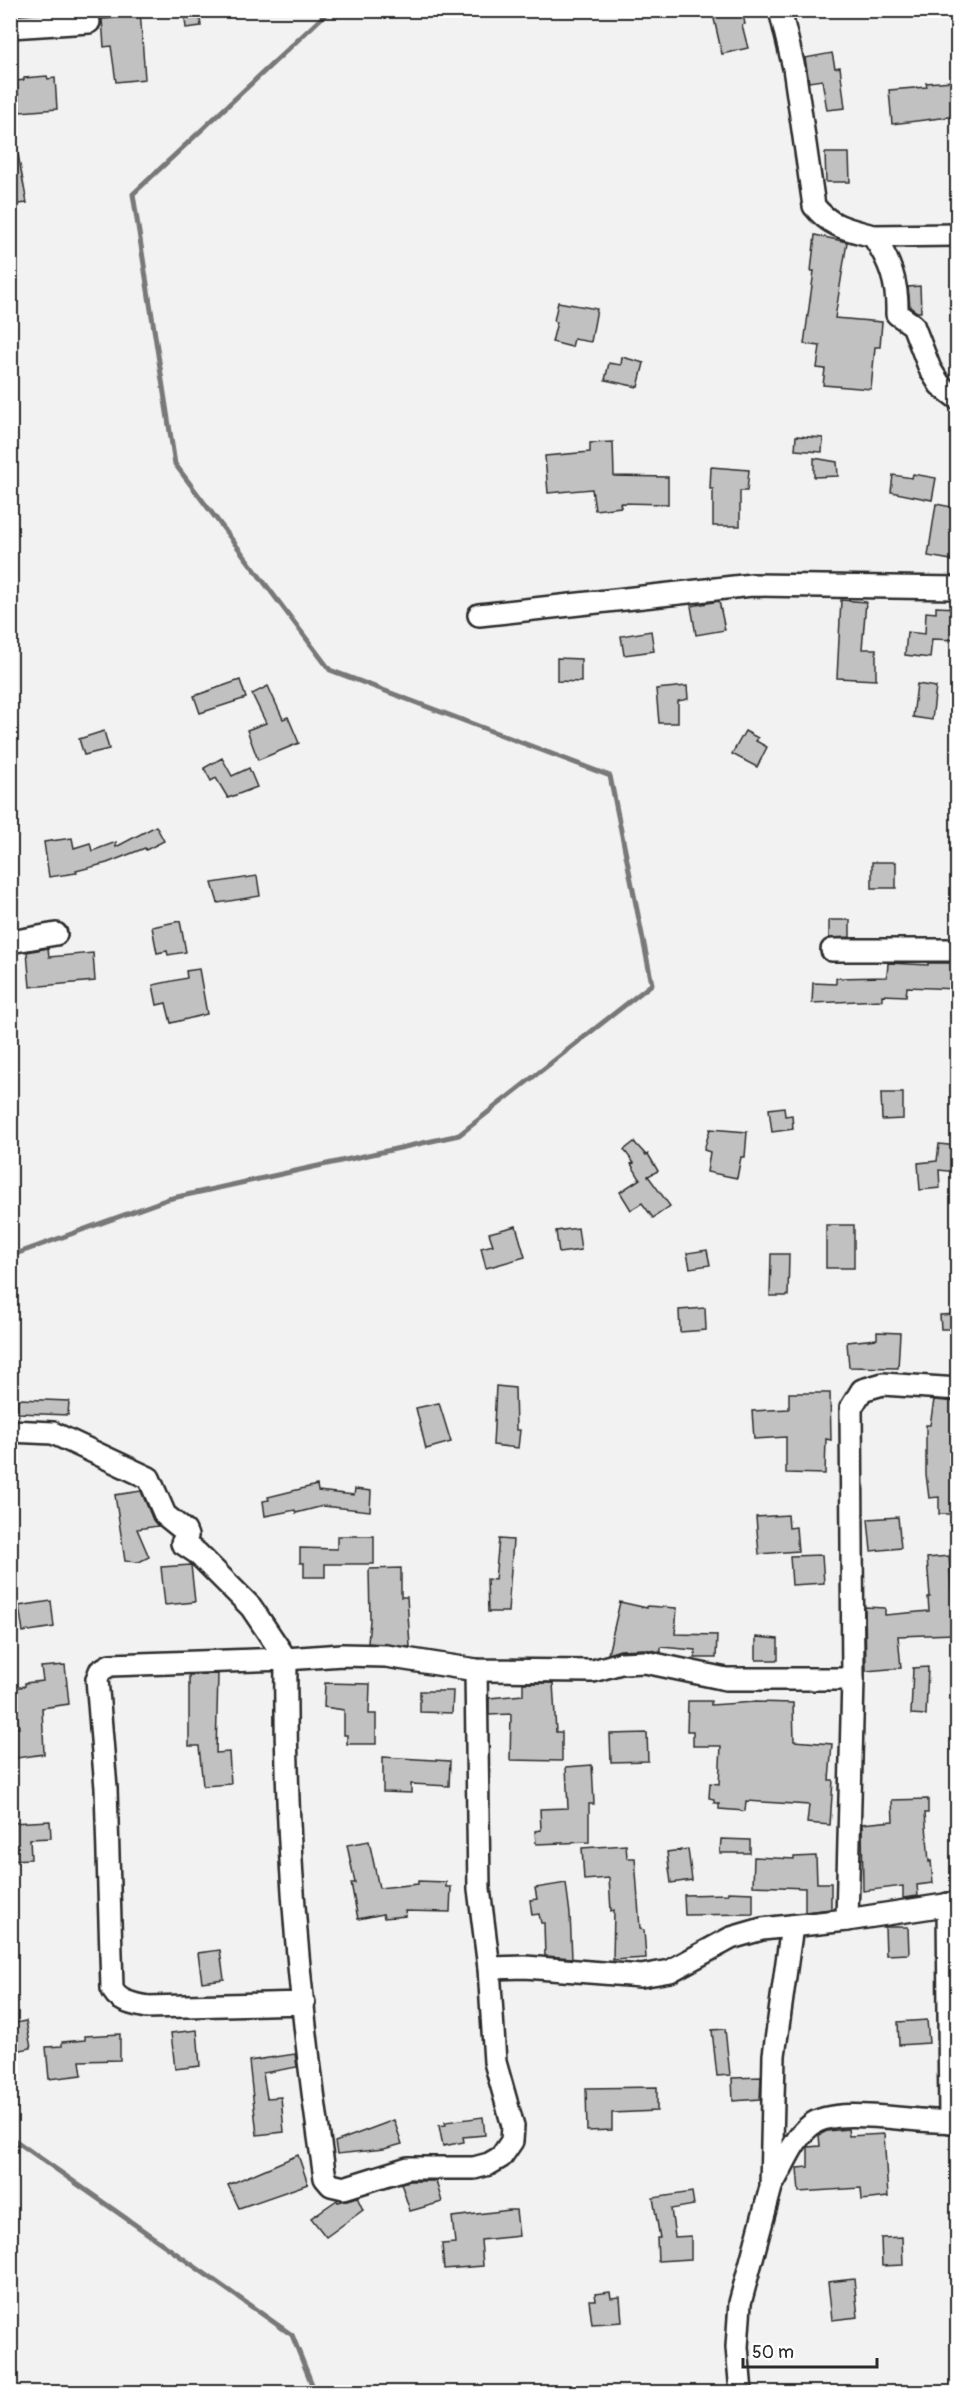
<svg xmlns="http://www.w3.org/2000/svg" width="968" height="2403" font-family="Pangolin,sans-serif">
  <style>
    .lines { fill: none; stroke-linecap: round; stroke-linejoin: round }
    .stream { stroke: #787878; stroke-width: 5 }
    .building { fill: #c1c1c1; stroke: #2b2b2b; stroke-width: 1.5 }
    .street-casing { stroke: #2b2b2b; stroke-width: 26 }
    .street { stroke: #fff; stroke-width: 21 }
  </style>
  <rect width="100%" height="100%" fill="#f2f2f2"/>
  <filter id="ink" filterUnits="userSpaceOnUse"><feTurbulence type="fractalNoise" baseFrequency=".0167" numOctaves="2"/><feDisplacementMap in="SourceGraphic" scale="12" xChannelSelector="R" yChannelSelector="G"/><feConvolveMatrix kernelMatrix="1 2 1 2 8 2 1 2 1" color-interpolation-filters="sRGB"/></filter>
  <g filter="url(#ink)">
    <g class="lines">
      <g class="stream">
        <path d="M 10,1256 L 168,1199 L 459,1135 L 652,984 L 610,776 L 330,670 L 175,464 L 133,194 L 330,10"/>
        <path d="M 10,2140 L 16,2141 L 292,2335 L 315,2392"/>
      </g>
    </g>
    <g class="building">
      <path d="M 113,10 L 140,10 L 145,79 L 116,82 L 111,46 L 104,47 L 102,19 L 114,18 Z"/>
      <path d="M 184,10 L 199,10 L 201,26 L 186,28 Z"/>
      <path d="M 712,10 L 742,10 L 745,24 L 742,25 L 748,48 L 722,54 Z"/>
      <path d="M 832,53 L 835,68 L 840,67 L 845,108 L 827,110 L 822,80 L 809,82 L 805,58 Z"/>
      <path d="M 47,76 L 48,79 L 55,78 L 57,109 L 20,112 L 17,81 L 24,80 L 24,78 Z"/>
      <path d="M 953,81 L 957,116 L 892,124 L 889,90 L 927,87 L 926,83 Z"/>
      <path d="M 825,153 L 849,153 L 850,182 L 826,182 Z"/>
      <path d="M 10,154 L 18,154 L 27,203 L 10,205 Z"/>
      <path d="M 815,235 L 847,242 L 835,318 L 882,322 L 880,347 L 875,347 L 871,389 L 823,385 L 825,369 L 817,368 L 820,346 L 804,344 L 814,271 L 811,271 Z"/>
      <path d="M 920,286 L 921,312 L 917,312 L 910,307 L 908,287 Z"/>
      <path d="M 558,302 L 597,309 L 591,342 L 574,339 L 572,347 L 552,342 L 557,322 L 554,321 Z"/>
      <path d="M 622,357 L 644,363 L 638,387 L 605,380 L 609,363 L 621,365 Z"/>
      <path d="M 796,436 L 823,438 L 822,452 L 795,450 Z"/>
      <path d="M 613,442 L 614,476 L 668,477 L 668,504 L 620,503 L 621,507 L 595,510 L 592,489 L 548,493 L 545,456 L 590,452 L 590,443 Z"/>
      <path d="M 814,458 L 837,462 L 838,476 L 814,477 Z"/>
      <path d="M 711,467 L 749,470 L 747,491 L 740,491 L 740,526 L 713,526 L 713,489 L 710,489 Z"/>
      <path d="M 913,474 L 936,478 L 932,500 L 891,492 L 893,475 L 912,478 Z"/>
      <path d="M 936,504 L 957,508 L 957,561 L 928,556 Z"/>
      <path d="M 841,600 L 866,602 L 862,649 L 876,649 L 876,680 L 837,678 Z"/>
      <path d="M 719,601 L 725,630 L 696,635 L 691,606 Z"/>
      <path d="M 936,607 L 957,608 L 957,640 L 932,639 L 930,658 L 905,655 L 907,632 L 925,634 L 926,612 L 936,613 Z"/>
      <path d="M 651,631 L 654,651 L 624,655 L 621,636 Z"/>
      <path d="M 557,658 L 581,659 L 581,682 L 557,681 Z"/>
      <path d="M 240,680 L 246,698 L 200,713 L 194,696 Z"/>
      <path d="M 917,684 L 936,687 L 932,720 L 913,717 Z"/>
      <path d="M 268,686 L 283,719 L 288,717 L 299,743 L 258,760 L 247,730 L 266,723 L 252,694 Z"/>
      <path d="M 687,686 L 688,699 L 678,701 L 678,723 L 659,723 L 656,689 Z"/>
      <path d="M 104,731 L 109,749 L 84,755 L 79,739 Z"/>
      <path d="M 745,731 L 758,738 L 756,741 L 767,747 L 757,767 L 732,754 Z"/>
      <path d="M 222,758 L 232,776 L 249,768 L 257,787 L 228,798 L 216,778 L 211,781 L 204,768 Z"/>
      <path d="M 156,826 L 164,841 L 146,850 L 145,848 L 107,863 L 76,871 L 77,873 L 49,877 L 44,842 L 72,838 L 74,848 L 90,843 L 92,851 L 116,842 L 116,847 Z"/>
      <rect x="872" y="862" width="24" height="26"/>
      <path d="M 257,876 L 260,896 L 218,903 L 212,883 Z"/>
      <path d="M 829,920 L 850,920 L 850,937 L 829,938 Z"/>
      <path d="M 180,921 L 186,952 L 168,955 L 167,951 L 157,953 L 152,927 Z"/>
      <path d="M 48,948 L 49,957 L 93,953 L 95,981 L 30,987 L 27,952 Z"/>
      <path d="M 888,963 L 928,965 L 928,963 L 957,963 L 957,989 L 907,987 L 906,996 L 882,995 L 882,1000 L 812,1003 L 813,983 L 836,984 L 836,978 L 887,977 Z"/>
      <path d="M 199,969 L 207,1014 L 171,1023 L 166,1003 L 157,1005 L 153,985 L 187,978 L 186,971 Z"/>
      <path d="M 881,1093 L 903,1093 L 903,1119 L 882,1120 Z"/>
      <path d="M 784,1107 L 785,1116 L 792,1115 L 793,1129 L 772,1132 L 769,1109 Z"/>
      <path d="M 710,1129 L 747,1132 L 745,1157 L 741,1157 L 737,1178 L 707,1172 L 710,1152 L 704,1150 Z"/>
      <path d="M 634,1142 L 646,1155 L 648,1154 L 658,1171 L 648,1176 L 670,1206 L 653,1218 L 642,1203 L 631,1210 L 620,1192 L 640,1179 L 631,1164 L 634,1163 L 624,1150 Z"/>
      <path d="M 939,1144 L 957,1146 L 957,1172 L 939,1170 L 940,1188 L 920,1190 L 918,1163 L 937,1161 Z"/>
      <rect x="826" y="1225" width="28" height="43"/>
      <path d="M 516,1226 L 525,1257 L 486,1268 L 481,1248 L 493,1245 L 489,1233 Z"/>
      <path d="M 578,1228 L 581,1250 L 559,1253 L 556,1231 Z"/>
      <path d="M 707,1250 L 710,1265 L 690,1268 L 687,1253 Z"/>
      <path d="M 771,1254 L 789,1254 L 788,1296 L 770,1296 Z"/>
      <path d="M 705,1308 L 706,1330 L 680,1332 L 679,1310 Z"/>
      <path d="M 957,1314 L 957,1329 L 941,1329 L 940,1315 Z"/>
      <path d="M 877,1332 L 900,1333 L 898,1368 L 849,1367 L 847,1342 L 877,1339 Z"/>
      <path d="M 496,1386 L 515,1388 L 516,1430 L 520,1430 L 518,1448 L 493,1445 Z"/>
      <path d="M 789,1393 L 830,1393 L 831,1440 L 826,1439 L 825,1474 L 786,1473 L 786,1437 L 754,1439 L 752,1411 L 789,1409 Z"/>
      <path d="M 18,1399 L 69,1401 L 68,1415 L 18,1413 Z"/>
      <path d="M 934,1400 L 957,1402 L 957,1514 L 939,1514 L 939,1497 L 929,1498 L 926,1474 L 926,1425 L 930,1425 Z"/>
      <path d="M 439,1403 L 451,1442 L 426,1449 L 416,1408 Z"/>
      <path d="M 317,1485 L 318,1491 L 354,1495 L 355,1489 L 371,1491 L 370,1511 L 323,1506 L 296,1513 L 295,1510 L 265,1516 L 263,1501 L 269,1500 L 268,1497 Z"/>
      <path d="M 141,1491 L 153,1520 L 158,1526 L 137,1529 L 149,1557 L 139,1562 L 125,1561 L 115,1495 Z"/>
      <path d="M 788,1515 L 789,1528 L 796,1527 L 798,1551 L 759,1554 L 756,1517 Z"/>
      <path d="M 898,1517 L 901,1548 L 871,1551 L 868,1519 Z"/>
      <path d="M 337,1536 L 374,1536 L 374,1564 L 325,1564 L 325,1577 L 304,1577 L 304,1563 L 300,1563 L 300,1548 L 337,1549 Z"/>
      <path d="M 499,1539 L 513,1540 L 508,1612 L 488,1612 L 487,1579 L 495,1580 Z"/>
      <path d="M 822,1555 L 824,1583 L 792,1585 L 790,1556 Z"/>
      <path d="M 949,1556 L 955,1634 L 898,1636 L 901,1668 L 866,1671 L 865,1607 L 885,1608 L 885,1615 L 929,1611 L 928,1597 L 930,1597 L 927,1558 Z"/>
      <path d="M 191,1565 L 195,1602 L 165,1605 L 161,1567 Z"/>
      <path d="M 401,1568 L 401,1597 L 407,1597 L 410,1647 L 368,1643 L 370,1620 L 369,1569 Z"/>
      <path d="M 51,1601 L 54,1627 L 23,1632 L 19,1606 Z"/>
      <path d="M 620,1602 L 647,1608 L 647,1606 L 677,1608 L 675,1634 L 717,1635 L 716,1658 L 695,1658 L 695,1650 L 661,1647 L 661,1652 L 644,1649 L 620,1650 L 608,1654 Z"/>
      <path d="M 756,1637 L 778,1639 L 778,1660 L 756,1660 Z"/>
      <path d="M 65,1665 L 69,1704 L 42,1708 L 44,1754 L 10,1759 L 10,1728 L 19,1728 L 14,1688 L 25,1686 L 25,1683 L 43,1681 L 41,1667 Z"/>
      <path d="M 928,1667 L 926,1715 L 911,1714 L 913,1668 Z"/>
      <path d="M 218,1674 L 216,1753 L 229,1752 L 231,1784 L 203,1786 L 199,1746 L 189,1746 L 189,1675 Z"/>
      <path d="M 325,1683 L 370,1684 L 369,1714 L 376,1714 L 376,1744 L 347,1744 L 347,1735 L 344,1735 L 344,1710 L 324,1707 Z"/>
      <path d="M 523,1683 L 553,1683 L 556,1732 L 562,1732 L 562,1761 L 510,1760 L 511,1714 L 489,1715 L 489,1698 L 523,1695 Z"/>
      <path d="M 420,1691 L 453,1691 L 452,1713 L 420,1712 Z"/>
      <path d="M 688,1701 L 711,1701 L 711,1705 L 755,1702 L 793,1703 L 794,1741 L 832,1744 L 829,1780 L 833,1780 L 830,1825 L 807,1823 L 809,1805 L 746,1801 L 745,1811 L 719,1809 L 719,1803 L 714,1803 L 714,1799 L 709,1798 L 710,1783 L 719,1784 L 721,1746 L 693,1746 L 693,1731 L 687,1731 Z"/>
      <path d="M 647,1733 L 648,1761 L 611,1762 L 610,1734 Z"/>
      <path d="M 383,1757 L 450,1761 L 449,1786 L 411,1784 L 411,1793 L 383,1792 Z"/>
      <path d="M 592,1765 L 594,1804 L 589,1804 L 589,1842 L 536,1844 L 535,1831 L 541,1830 L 540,1809 L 568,1808 L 566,1767 Z"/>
      <path d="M 928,1799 L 928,1813 L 925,1813 L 929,1862 L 931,1861 L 933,1883 L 917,1885 L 918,1896 L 903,1898 L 903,1886 L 863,1891 L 862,1824 L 893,1821 L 892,1800 Z"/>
      <path d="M 50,1821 L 51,1838 L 30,1839 L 31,1859 L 11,1860 L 10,1823 Z"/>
      <path d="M 721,1839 L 750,1840 L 750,1853 L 720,1853 Z"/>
      <path d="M 369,1841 L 379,1888 L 418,1884 L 418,1881 L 446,1882 L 446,1887 L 451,1887 L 450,1912 L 405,1911 L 406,1916 L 384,1918 L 383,1914 L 358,1919 L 351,1883 L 355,1883 L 347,1845 Z"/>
      <path d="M 626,1845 L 627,1858 L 635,1858 L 640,1929 L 644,1930 L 646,1958 L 613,1960 L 614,1910 L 611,1911 L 609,1878 L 584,1880 L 582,1848 Z"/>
      <path d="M 688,1849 L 692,1880 L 671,1883 L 667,1852 Z"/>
      <path d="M 816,1856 L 817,1883 L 831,1883 L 831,1909 L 805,1912 L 805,1888 L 753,1886 L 754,1857 L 794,1859 L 794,1857 Z"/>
      <path d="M 566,1883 L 570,1914 L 572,1958 L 545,1956 L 544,1923 L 541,1923 L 539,1914 L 532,1915 L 530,1900 L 537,1899 L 535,1888 Z"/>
      <path d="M 728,1892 L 753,1893 L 753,1914 L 685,1915 L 684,1895 L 728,1894 Z"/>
      <path d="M 885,1927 L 908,1927 L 909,1954 L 886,1955 Z"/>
      <path d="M 220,1950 L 224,1979 L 202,1982 L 198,1953 Z"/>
      <path d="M 927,2020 L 929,2043 L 899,2045 L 898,2022 Z"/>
      <path d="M 26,2021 L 31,2048 L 10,2052 L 10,2024 Z"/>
      <path d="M 725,2029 L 730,2075 L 717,2076 L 712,2030 Z"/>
      <path d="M 197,2030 L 200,2066 L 175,2069 L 171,2033 Z"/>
      <path d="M 120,2034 L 120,2060 L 80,2061 L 82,2075 L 49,2079 L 46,2047 L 62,2046 L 62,2042 L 85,2040 L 85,2036 Z"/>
      <path d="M 295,2054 L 297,2067 L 263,2073 L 267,2098 L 281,2097 L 284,2132 L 257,2135 L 249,2061 Z"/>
      <path d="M 761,2077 L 760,2099 L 733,2101 L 732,2078 Z"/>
      <path d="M 657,2087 L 657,2111 L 612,2113 L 612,2130 L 587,2131 L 586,2088 Z"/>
      <path d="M 483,2117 L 485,2135 L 463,2137 L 464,2142 L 443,2146 L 439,2126 L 446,2125 L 445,2122 Z"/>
      <path d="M 394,2120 L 402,2144 L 384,2149 L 337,2154 L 335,2142 Z"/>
      <path d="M 848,2129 L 849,2136 L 884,2134 L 888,2197 L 862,2200 L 861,2188 L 799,2192 L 797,2168 L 808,2167 L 808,2147 L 820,2146 L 819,2135 L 827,2131 Z"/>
      <path d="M 298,2155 L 308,2184 L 239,2208 L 228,2185 Z"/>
      <path d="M 410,2181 L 436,2181 L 442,2202 L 410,2211 L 401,2183 Z"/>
      <path d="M 692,2192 L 694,2205 L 671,2209 L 675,2237 L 691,2236 L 691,2259 L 658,2261 L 657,2238 L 660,2238 L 653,2198 Z"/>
      <path d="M 357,2197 L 363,2210 L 326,2237 L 311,2218 L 337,2200 L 338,2202 Z"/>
      <path d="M 510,2210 L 516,2210 L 519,2236 L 481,2240 L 483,2266 L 444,2269 L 442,2244 L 455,2243 L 452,2217 Z"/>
      <path d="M 902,2237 L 903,2265 L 882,2266 L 881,2238 Z"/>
      <path d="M 854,2279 L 858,2317 L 832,2320 L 828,2282 Z"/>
      <path d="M 610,2292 L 611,2298 L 620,2297 L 622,2322 L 592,2324 L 589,2300 L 596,2300 L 595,2294 Z"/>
    </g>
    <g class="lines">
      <defs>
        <g id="street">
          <path d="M 780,10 L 794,68 L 814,206 C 831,227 847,229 873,236 C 890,261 898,283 897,314 L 913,325 L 930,369 L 940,385 L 958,399"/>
          <path d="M 10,27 L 89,22"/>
          <path d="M 873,236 L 958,235"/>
          <path d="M 479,615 L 752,585 L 958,588"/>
          <path d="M 10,942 L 56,934"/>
          <path d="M 832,950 L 958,950"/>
          <path d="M 10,1431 L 53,1433 L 149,1478 L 165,1515 L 185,1531 L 187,1536 L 182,1543 L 197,1553 L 251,1607 L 286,1659 L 342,1655 L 386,1656 L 476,1670 L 593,1671 L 621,1663 L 645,1662 L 726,1679 L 853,1679"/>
          <path d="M 948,1904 L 950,2122"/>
          <path d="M 847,1920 L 853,1679 L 851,1408 L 862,1390 L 883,1384 L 958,1389"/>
          <path d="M 489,1968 L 525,1967 L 641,1976 L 670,1971 L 731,1938 L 762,1929 L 847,1920 L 958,1903"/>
          <path d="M 304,2003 L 147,2007 C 134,2004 117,2002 112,1988 L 106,1788 L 97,1679 L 100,1671 L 110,1665 L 286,1659 C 284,1832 299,2007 325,2178 L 331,2185 L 344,2188 L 408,2168 L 474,2168 L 489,2164 L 501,2157 L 512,2141 L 513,2126 L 495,2062 L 489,1968 L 479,1889 L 476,1670"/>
          <path d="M 773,2183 C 784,2165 793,2139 811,2125 C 837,2104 922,2125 958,2121"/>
          <path d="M 741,2392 L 737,2347 L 740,2303 L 771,2187 L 774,2055 L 792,1926"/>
        </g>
      </defs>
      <use href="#street" class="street-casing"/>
      <use href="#street" class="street"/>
    </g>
  </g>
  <rect width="968" height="2403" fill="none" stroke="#fff" stroke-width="36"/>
  <rect x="18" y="18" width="932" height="2367" fill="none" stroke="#2b2b2b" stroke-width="2" filter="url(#ink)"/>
  <path d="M743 2358v9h134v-9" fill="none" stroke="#2b2b2b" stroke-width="3"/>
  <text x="752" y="2358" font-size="18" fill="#2b2b2b" stroke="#ffffff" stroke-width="4.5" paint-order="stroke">50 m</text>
</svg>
